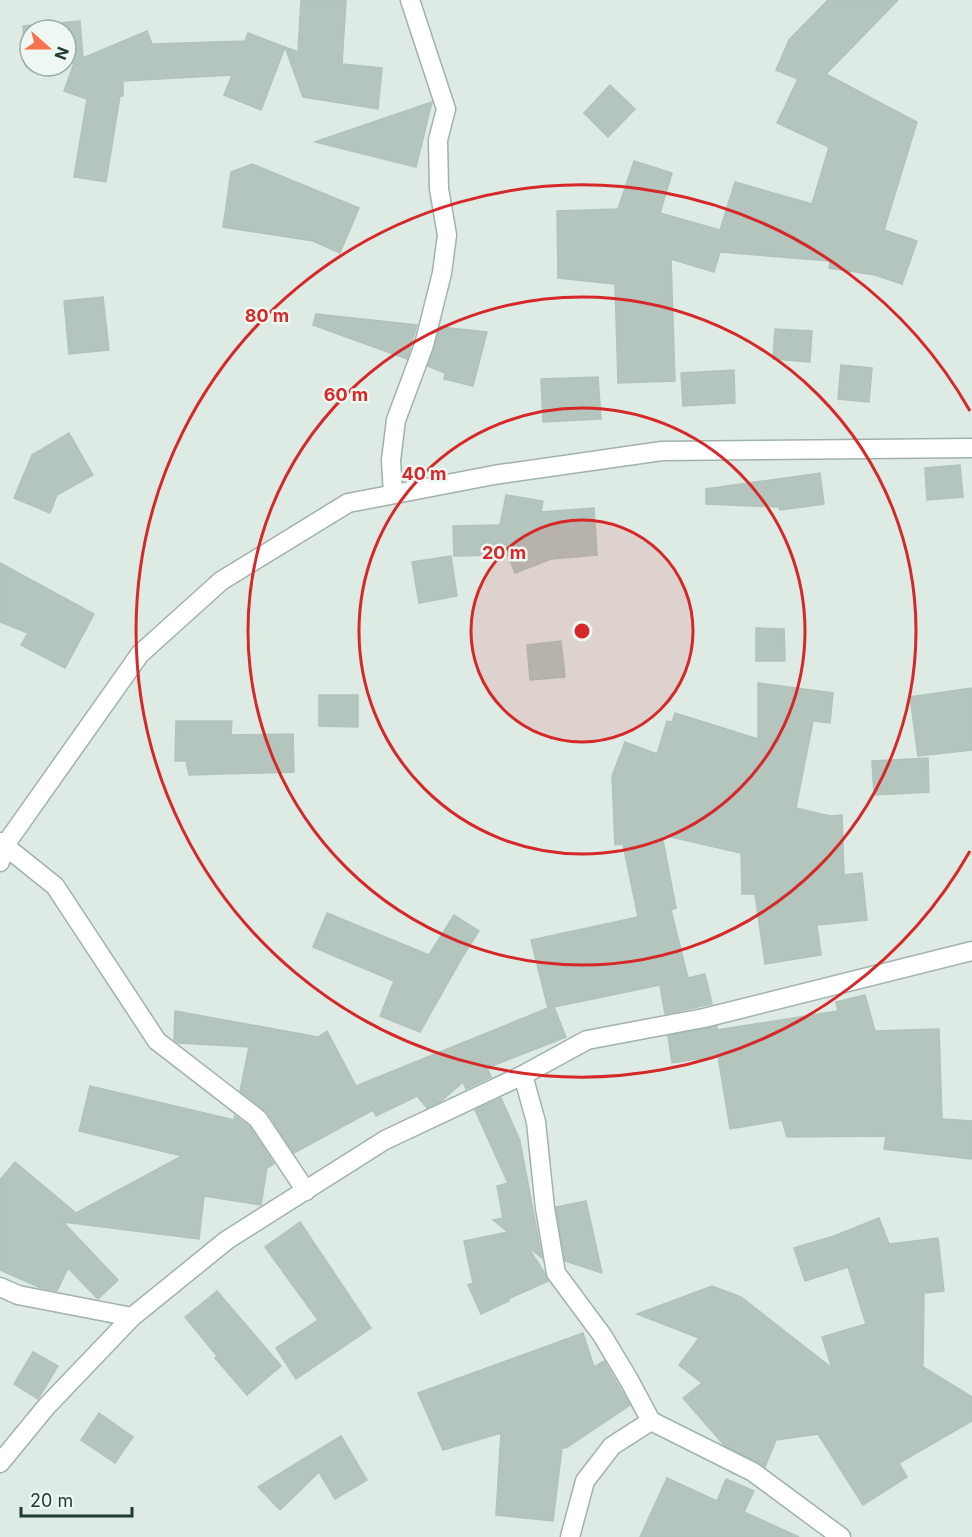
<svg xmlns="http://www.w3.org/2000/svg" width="972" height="1537" font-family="Inter,sans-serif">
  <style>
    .building { fill: #b3c5bd; stroke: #b0c4bb; stroke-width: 1.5 }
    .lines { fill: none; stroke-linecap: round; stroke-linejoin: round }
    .minor-casing { stroke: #a1b2ab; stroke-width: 21 }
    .minor { stroke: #fff; stroke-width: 18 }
    .ring { fill: none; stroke: #d62828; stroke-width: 3 }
    .centre { fill: #d62828; stroke: #eef7f2; stroke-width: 3 }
    .ring-label { font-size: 18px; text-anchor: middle; font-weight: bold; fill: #d62828; stroke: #eef7f2; stroke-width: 5; stroke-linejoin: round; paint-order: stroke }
  </style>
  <rect width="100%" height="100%" fill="#deeae4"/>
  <g class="building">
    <path d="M 301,0 L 346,0 L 342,64 L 382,68 L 378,109 L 303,97 L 285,47 L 261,110 L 224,95 L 232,75 L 123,81 L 123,96 L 120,96 L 106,182 L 74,177 L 87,99 L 64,91 L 74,63 L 66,64 L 66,30 L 30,30 L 30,66 L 42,66 L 26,67 L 23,26 L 80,21 L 83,58 L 147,31 L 152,44 L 245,41 L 248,33 L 298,52 Z"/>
    <path d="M 828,0 L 898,0 L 826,74 L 917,122 L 884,230 L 917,241 L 902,284 L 875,275 L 829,268 L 830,261 L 720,252 L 714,272 L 671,259 L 675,381 L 618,383 L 615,284 L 558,278 L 557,211 L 618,209 L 634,161 L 672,173 L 660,213 L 720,230 L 735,182 L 812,204 L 829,147 L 777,123 L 798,79 L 776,70 L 789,40 Z"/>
    <path d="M 610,85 L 635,109 L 608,137 L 584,113 Z"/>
    <path d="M 432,102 L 416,167 L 315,142 Z"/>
    <path d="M 252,164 L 359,208 L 340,253 L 313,241 L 223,227 L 231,172 Z"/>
    <path d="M 103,297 L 109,350 L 69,354 L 64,301 Z"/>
    <path d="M 316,314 L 417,325 L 407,359 L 313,325 Z"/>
    <path d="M 440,327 L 487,332 L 473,386 L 444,379 L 445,373 L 428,366 Z"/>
    <path d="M 775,329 L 812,331 L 810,362 L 773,359 Z"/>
    <path d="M 841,365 L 872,368 L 869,402 L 838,399 Z"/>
    <path d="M 734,370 L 735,403 L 683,406 L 681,373 Z"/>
    <path d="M 598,377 L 601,419 L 543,422 L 541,379 Z"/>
    <path d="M 69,433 L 93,475 L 57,495 L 50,513 L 14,498 L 32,455 Z"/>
    <path d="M 960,465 L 963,497 L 927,500 L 925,468 Z"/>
    <path d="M 820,473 L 824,504 L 780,510 L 779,507 L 706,504 L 706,489 Z"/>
    <path d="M 506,495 L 543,501 L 541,512 L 594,508 L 597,555 L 551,559 L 515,573 L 508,555 L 454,556 L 453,526 L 500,525 Z"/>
    <path d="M 451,556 L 457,596 L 419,603 L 412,562 Z"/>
    <path d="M 0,563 L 94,614 L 65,668 L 21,645 L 28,633 L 0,622 Z"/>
    <path d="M 756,628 L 784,629 L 785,661 L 756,661 Z"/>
    <path d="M 561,641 L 565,677 L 530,680 L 527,645 Z"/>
    <path d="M 758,683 L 833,693 L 830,723 L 813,721 L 796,808 L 830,816 L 842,815 L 844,875 L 862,873 L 867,920 L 817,925 L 821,955 L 765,964 L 755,894 L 742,894 L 741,853 L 662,835 L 676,908 L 671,910 L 688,978 L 705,974 L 712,1004 L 665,1014 L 660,985 L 554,1007 L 566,1037 L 487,1068 L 491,1077 L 466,1089 L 463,1082 L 441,1101 L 427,1108 L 417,1096 L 376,1116 L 373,1110 L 294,1153 L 267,1112 L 240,1091 L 249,1047 L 178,1043 L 174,1040 L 175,1011 L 318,1037 L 327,1031 L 356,1086 L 548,1008 L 531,940 L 638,917 L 623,844 L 615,845 L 612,776 L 625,742 L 657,754 L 667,721 L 672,722 L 675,713 L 758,739 Z"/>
    <path d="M 972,688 L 972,750 L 918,756 L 910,697 Z"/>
    <path d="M 319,695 L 358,695 L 358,727 L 319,726 Z"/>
    <path d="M 176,721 L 232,721 L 231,735 L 293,734 L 294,772 L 189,775 L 186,761 L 175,761 Z"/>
    <path d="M 928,758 L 929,792 L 874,795 L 872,761 Z"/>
    <path d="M 327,913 L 429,955 L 454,915 L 479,931 L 463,956 L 420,1032 L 380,1016 L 394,981 L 313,947 Z"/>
    <path d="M 865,995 L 875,1031 L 939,1029 L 942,1119 L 972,1121 L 972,1159 L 884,1149 L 886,1136 L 787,1137 L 782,1120 L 730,1129 L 718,1056 L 672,1063 L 668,1036 L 717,1026 L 717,1030 L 838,1011 L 836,1002 Z"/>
    <path d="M 90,1086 L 234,1120 L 235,1116 L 250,1127 L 274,1164 L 267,1168 L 261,1205 L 204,1196 L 199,1239 L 63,1222 L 118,1280 L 98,1299 L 68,1268 L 57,1291 L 41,1288 L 0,1270 L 0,1180 L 15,1162 L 76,1213 L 182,1156 L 79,1131 Z"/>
    <path d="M 501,1098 L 520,1141 L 542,1258 L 528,1247 L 544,1272 L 548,1281 L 508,1299 L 509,1301 L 481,1314 L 468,1285 L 473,1283 L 464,1241 L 508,1232 L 493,1220 L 503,1218 L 497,1186 L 508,1183 L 475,1110 Z"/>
    <path d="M 586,1201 L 602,1273 L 565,1261 L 556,1207 Z"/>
    <path d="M 879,1218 L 889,1244 L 938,1238 L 944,1291 L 924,1293 L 923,1367 L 972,1397 L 972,1421 L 899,1463 L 907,1477 L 863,1505 L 818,1434 L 776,1440 L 765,1467 L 724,1445 L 683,1398 L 702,1383 L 679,1365 L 699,1338 L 637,1314 L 712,1286 L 741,1297 L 832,1368 L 822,1337 L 866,1324 L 848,1267 L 805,1281 L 794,1248 L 834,1236 Z"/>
    <path d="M 300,1222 L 371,1328 L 296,1379 L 276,1348 L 318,1320 L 265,1247 Z"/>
    <path d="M 217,1291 L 281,1366 L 247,1395 L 215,1358 L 217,1356 L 185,1317 Z"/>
    <path d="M 583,1333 L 594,1367 L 604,1361 L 630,1405 L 566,1448 L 562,1448 L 553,1521 L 496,1515 L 501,1433 L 443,1450 L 418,1393 Z"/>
    <path d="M 33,1352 L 58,1366 L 38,1399 L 14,1384 Z"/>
    <path d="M 99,1413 L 133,1437 L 115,1463 L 81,1440 Z"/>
    <path d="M 341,1436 L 367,1480 L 335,1499 L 319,1472 L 280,1510 L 258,1487 Z"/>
    <path d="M 667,1478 L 717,1501 L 726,1479 L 754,1491 L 744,1512 L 799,1537 L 640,1537 Z"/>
  </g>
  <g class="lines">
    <defs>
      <g id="minor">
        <path d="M 393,494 L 391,460 L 396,420 L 424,345 L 442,273 L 447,235 L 439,189 L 438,140 L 446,109 L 410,0"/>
        <path d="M 0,842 L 55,886 L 157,1041 L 258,1119 L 306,1191"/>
        <path d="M 0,862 L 5,845 L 140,654 L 221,581 L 348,503 L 494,475 L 662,451 L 972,448"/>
        <path d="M 523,1075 L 536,1122 L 545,1208 L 556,1273 L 602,1335 L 629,1380 L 651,1421"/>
        <path d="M 0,1287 L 18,1295 L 132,1317"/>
        <path d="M 0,1463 L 46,1407 L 132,1317 L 227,1240 L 385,1140 L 523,1075 L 587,1040 L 704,1018 L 972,951"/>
        <path d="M 570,1537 L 585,1481 L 612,1446 L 651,1421 L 753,1472 L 841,1537"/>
      </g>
    </defs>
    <use href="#minor" class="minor-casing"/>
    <use href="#minor" class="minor"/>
  </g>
  <circle cx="582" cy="631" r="111" fill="#d62828" fill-opacity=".12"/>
  <g class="ring">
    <circle cx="582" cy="631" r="111"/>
    <circle cx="582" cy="631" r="223"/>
    <circle cx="582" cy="631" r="334"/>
    <path d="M970 851A446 446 0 1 1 970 411"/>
  </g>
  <circle cx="582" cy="631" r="9" class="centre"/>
  <g class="ring-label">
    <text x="267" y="322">80 m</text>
    <text x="346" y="401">60 m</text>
    <text x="424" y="480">40 m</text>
    <text x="504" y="559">20 m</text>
  </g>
  <g transform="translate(48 48) rotate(111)"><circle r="28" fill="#eef7f2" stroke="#9baba5" stroke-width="1.5"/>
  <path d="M0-4.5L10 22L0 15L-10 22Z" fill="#f67350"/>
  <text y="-9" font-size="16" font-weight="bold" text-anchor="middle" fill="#1f3a32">N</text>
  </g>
  <path d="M21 1507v9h111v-9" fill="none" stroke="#1f3a32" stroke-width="3"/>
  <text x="30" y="1507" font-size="18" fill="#1f3a32" stroke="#eef7f2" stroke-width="4.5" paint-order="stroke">20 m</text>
</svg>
